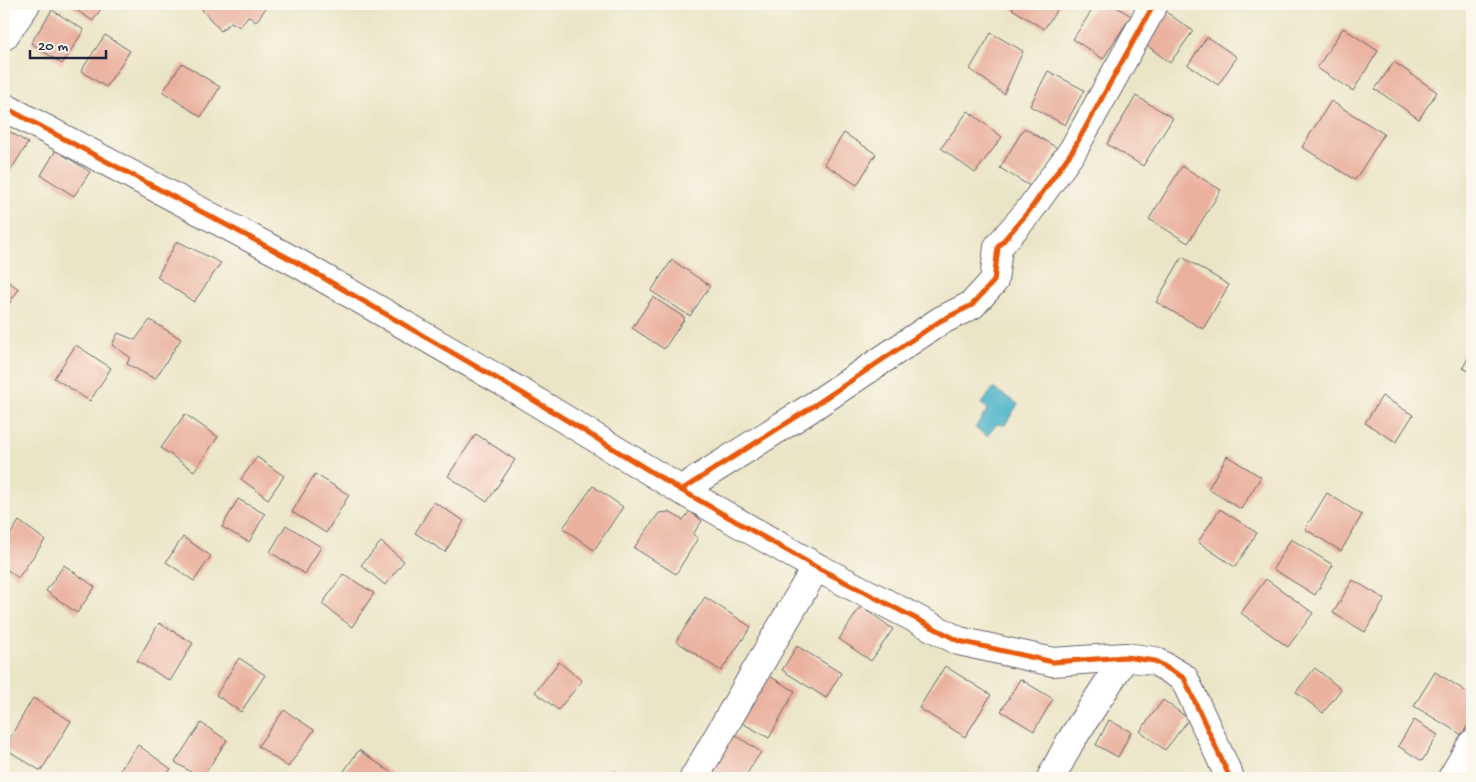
<svg xmlns="http://www.w3.org/2000/svg" width="1476" height="782" font-family="'Gochi Hand',sans-serif">
  <style>
    .water { fill: #4ab2c8; stroke: #366a82 }
    .building { fill: #eab19f }
    .lines { fill: none; stroke-linecap: round; stroke-linejoin: round }
    .minor-casing { stroke: #68666c; stroke-width: 30 }
    .minor { stroke: #fff; stroke-width: 28 }
    .cycleway-casing { stroke: #fbf7ec; stroke-width: 8 }
    .cycleway { stroke: #e8590c; stroke-width: 5 }
  </style>
  <rect width="100%" height="100%" fill="#fbf7ec"/>
  <filter id="ink" filterUnits="userSpaceOnUse"><feTurbulence type="fractalNoise" baseFrequency=".02" numOctaves="2"/><feDisplacementMap in="SourceGraphic" scale="10" xChannelSelector="R" yChannelSelector="G"/><feConvolveMatrix kernelMatrix="1 2 1 2 8 2 1 2 1" color-interpolation-filters="sRGB"/></filter>
  <filter id="wash" filterUnits="userSpaceOnUse"><feTurbulence type="fractalNoise" baseFrequency=".0096" numOctaves="4" result="noise"/><feDisplacementMap in="SourceGraphic" scale="20" xChannelSelector="R" yChannelSelector="G"/><feGaussianBlur stdDeviation="1.12" result="paint"/><feColorMatrix in="noise" values="0 0 0 0 0 0 0 0 0 0 0 0 0 0 0 0 0 1.4 0 .05"/><feComposite in="paint" operator="in"/></filter>
  <g filter="url(#wash)">
    <rect width="100%" height="100%" fill="#ebe5c7"/>
    <path class="water" d="M 993,388 L 1018,404 L 1005,425 L 997,424 L 987,436 L 975,428 L 988,409 L 982,404 Z"/>
    <g id="blocks">
      <g class="building">
        <path d="M 67,4 L 104,4 L 93,21 Z"/>
        <path d="M 208,4 L 267,4 L 268,5 L 256,22 L 248,16 L 240,27 L 231,22 L 221,31 L 202,10 Z"/>
        <path d="M 1015,4 L 1061,4 L 1044,29 L 1012,9 Z"/>
        <path d="M 1096,4 L 1112,4 L 1131,16 L 1103,59 L 1073,39 Z"/>
        <path d="M 52,10 L 84,30 L 62,64 L 31,43 Z"/>
        <path d="M 1163,10 L 1193,31 L 1170,63 L 1141,41 Z"/>
        <path d="M 1343,28 L 1378,51 L 1353,91 L 1317,68 Z"/>
        <path d="M 991,33 L 1023,51 L 1004,94 L 970,69 Z"/>
        <path d="M 105,35 L 130,51 L 106,87 L 81,71 Z"/>
        <path d="M 1207,37 L 1237,57 L 1218,85 L 1188,65 Z"/>
        <path d="M 1394,62 L 1437,92 L 1419,119 L 1375,89 Z"/>
        <path d="M 182,63 L 220,87 L 201,117 L 163,92 Z"/>
        <path d="M 1048,71 L 1084,90 L 1065,125 L 1030,106 Z"/>
        <path d="M 1136,96 L 1173,118 L 1143,166 L 1107,144 Z"/>
        <path d="M 1331,101 L 1384,134 L 1355,180 L 1302,147 Z"/>
        <path d="M 968,111 L 1002,137 L 975,173 L 941,148 Z"/>
        <path d="M 4,128 L 28,143 L 5,179 L 4,178 Z"/>
        <path d="M 1024,128 L 1057,148 L 1033,188 L 1000,168 Z"/>
        <path d="M 844,133 L 876,154 L 857,185 L 824,164 Z"/>
        <path d="M 56,150 L 90,172 L 74,196 L 41,175 Z"/>
        <path d="M 1182,166 L 1221,190 L 1188,243 L 1149,219 Z"/>
        <path d="M 177,241 L 221,263 L 194,302 L 157,277 Z"/>
        <path d="M 1182,257 L 1229,285 L 1203,329 L 1156,302 Z"/>
        <path d="M 672,260 L 710,286 L 690,316 L 651,291 Z"/>
        <path d="M 4,279 L 19,289 L 4,311 Z"/>
        <path d="M 653,297 L 685,318 L 664,349 L 632,328 Z"/>
        <path d="M 150,320 L 181,339 L 155,379 L 127,364 L 130,357 L 112,345 L 118,333 L 135,340 Z"/>
        <path d="M 76,345 L 111,368 L 90,401 L 54,378 Z"/>
        <path d="M 1472,349 L 1472,373 L 1463,368 Z"/>
        <path d="M 1382,396 L 1413,415 L 1396,442 L 1365,423 Z"/>
        <path d="M 185,414 L 218,437 L 194,471 L 161,448 Z"/>
        <path d="M 476,434 L 515,460 L 487,502 L 448,476 Z"/>
        <path d="M 1227,456 L 1261,477 L 1241,509 L 1208,489 Z"/>
        <path d="M 257,457 L 284,476 L 268,499 L 241,479 Z"/>
        <path d="M 315,474 L 349,495 L 326,533 L 292,512 Z"/>
        <path d="M 593,486 L 623,507 L 594,550 L 563,528 Z"/>
        <path d="M 1327,493 L 1362,515 L 1341,551 L 1305,529 Z"/>
        <path d="M 238,499 L 265,514 L 249,542 L 222,527 Z"/>
        <path d="M 434,502 L 464,521 L 445,552 L 415,533 Z"/>
        <path d="M 1220,509 L 1257,533 L 1235,567 L 1198,542 Z"/>
        <path d="M 690,511 L 702,521 L 693,534 L 698,538 L 676,574 L 634,548 L 659,513 L 669,512 L 683,520 Z"/>
        <path d="M 19,521 L 45,540 L 18,578 L 4,567 L 4,544 Z"/>
        <path d="M 286,525 L 321,547 L 305,574 L 270,552 Z"/>
        <path d="M 183,537 L 211,556 L 194,581 L 166,562 Z"/>
        <path d="M 1291,539 L 1333,565 L 1315,595 L 1273,569 Z"/>
        <path d="M 381,542 L 404,561 L 385,585 L 361,565 Z"/>
        <path d="M 64,565 L 95,587 L 77,613 L 46,591 Z"/>
        <path d="M 343,574 L 374,593 L 352,627 L 322,604 Z"/>
        <path d="M 1266,579 L 1313,613 L 1288,647 L 1241,613 Z"/>
        <path d="M 1353,580 L 1385,599 L 1365,632 L 1333,613 Z"/>
        <path d="M 705,597 L 751,627 L 721,671 L 676,641 Z"/>
        <path d="M 861,606 L 893,629 L 871,661 L 839,639 Z"/>
        <path d="M 159,623 L 193,643 L 170,681 L 137,661 Z"/>
        <path d="M 797,646 L 841,673 L 826,698 L 782,670 Z"/>
        <path d="M 239,658 L 265,675 L 241,712 L 216,695 Z"/>
        <path d="M 559,662 L 582,681 L 558,710 L 535,692 Z"/>
        <path d="M 945,666 L 991,695 L 965,737 L 919,708 Z"/>
        <path d="M 1315,668 L 1341,689 L 1323,713 L 1296,692 Z"/>
        <path d="M 762,672 L 795,691 L 769,738 L 735,719 Z"/>
        <path d="M 1435,672 L 1472,695 L 1472,718 L 1462,735 L 1414,706 Z"/>
        <path d="M 1020,679 L 1053,699 L 1034,731 L 1001,711 Z"/>
        <path d="M 33,698 L 71,721 L 41,771 L 4,748 Z"/>
        <path d="M 1163,700 L 1189,719 L 1165,750 L 1140,731 Z"/>
        <path d="M 284,710 L 314,730 L 288,767 L 258,746 Z"/>
        <path d="M 1109,720 L 1131,732 L 1118,757 L 1096,745 Z"/>
        <path d="M 1414,720 L 1438,735 L 1422,761 L 1398,746 Z"/>
        <path d="M 201,723 L 227,740 L 202,778 L 200,778 L 175,762 Z"/>
        <path d="M 731,732 L 761,752 L 744,778 L 715,778 L 705,772 Z"/>
        <path d="M 138,745 L 171,769 L 164,778 L 130,778 L 120,770 Z"/>
        <path d="M 359,750 L 399,778 L 339,778 Z"/>
        <path d="M 614,771 L 624,778 L 610,778 Z"/>
      </g>
    </g>
  </g>
  <g filter="url(#ink)">
    <use href="#blocks" fill-opacity="0" stroke="#68666c" stroke-width="1"/>
    <g class="lines">
      <defs>
        <g id="minor">
          <path d="M 4,36 L 26,4"/>
          <path d="M 4,107 L 296,262 L 522,393 L 681,490 L 816,567 L 959,641 L 1053,662 L 1125,657 L 1155,661 L 1184,678 L 1230,778"/>
          <path d="M 681,490 L 809,409 L 940,321 L 972,305 L 994,281 L 998,247 L 1029,211 L 1073,150 L 1154,4"/>
          <path d="M 694,778 L 816,567"/>
          <path d="M 1051,778 L 1070,742 L 1125,657"/>
          <path d="M 1452,778 L 1472,744"/>
        </g>
      </defs>
      <use href="#minor" class="minor-casing"/>
      <use href="#minor" class="minor"/>
      <defs>
        <g id="cycleway">
          <path d="M 4,107 L 296,262 L 522,393 L 681,490 L 816,567 L 959,641 L 1053,662 L 1125,657 L 1155,661 L 1184,678 L 1230,778"/>
          <path d="M 681,490 L 809,409 L 940,321 L 972,305 L 994,281 L 998,247 L 1029,211 L 1073,150 L 1154,4"/>
        </g>
      </defs>
      <use href="#cycleway" class="cycleway-casing"/>
      <use href="#cycleway" class="cycleway"/>
    </g>
  </g>
  <rect width="1476" height="782" fill="none" stroke="#fbf7ec" stroke-width="20"/>
  <path d="M30 50v8h76v-8" fill="none" stroke="#22223b" stroke-width="2.5"/>
  <text x="38" y="50" font-size="15" fill="#22223b" stroke="#fbf7ec" stroke-width="4" paint-order="stroke">20 m</text>
</svg>
